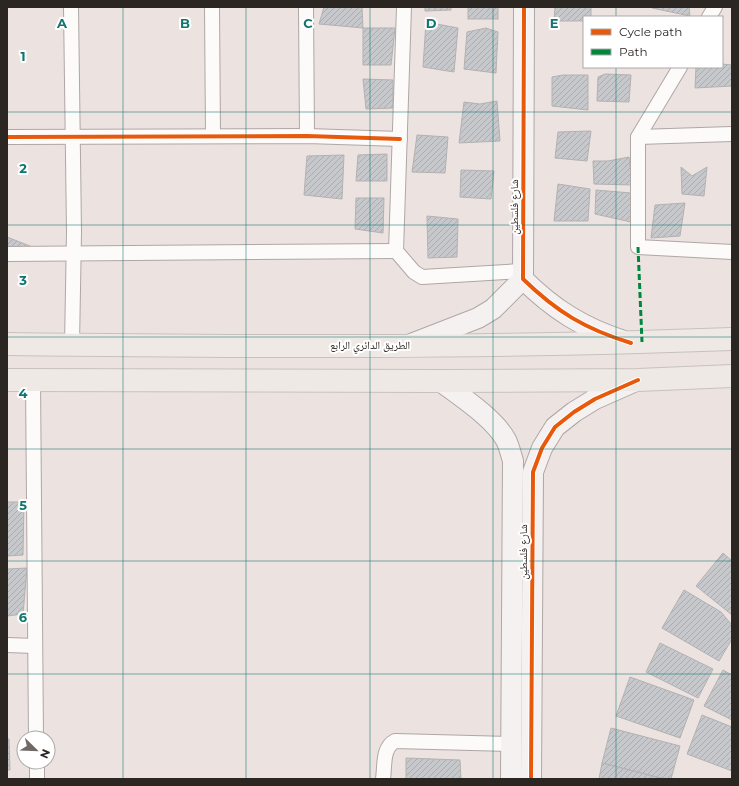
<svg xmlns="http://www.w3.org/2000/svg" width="739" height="786" font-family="Montserrat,'Noto Naskh Arabic',sans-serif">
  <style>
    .building { fill: url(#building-hatch); stroke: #b3b1b2 }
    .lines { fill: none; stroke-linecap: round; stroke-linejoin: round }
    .street-casing { stroke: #aea7a5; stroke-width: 16 }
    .secondary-casing { stroke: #aea7a5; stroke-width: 22 }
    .primary-casing { stroke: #c6c1c0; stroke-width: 24 }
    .street { stroke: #fcfbfa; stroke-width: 14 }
    .secondary { stroke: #f5f1f0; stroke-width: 20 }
    .primary { stroke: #efe9e6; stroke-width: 22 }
    .quiet { stroke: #00873e; stroke-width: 3; stroke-dasharray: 6 3; stroke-linecap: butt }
    .cycleway-casing { stroke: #fff; stroke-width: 6 }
    .cycleway { stroke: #e8590c; stroke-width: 4 }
    .grid { fill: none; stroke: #0f766e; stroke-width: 1; stroke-opacity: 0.55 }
    .labels { text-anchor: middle; stroke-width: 4; stroke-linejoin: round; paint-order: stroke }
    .street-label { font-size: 11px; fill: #2c2623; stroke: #fff }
    .grid-label { font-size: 13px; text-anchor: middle; font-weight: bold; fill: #0f766e; stroke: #fff; stroke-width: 4; stroke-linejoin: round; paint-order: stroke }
  </style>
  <defs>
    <pattern id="building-hatch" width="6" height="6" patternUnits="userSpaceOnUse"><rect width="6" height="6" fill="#c6c8cc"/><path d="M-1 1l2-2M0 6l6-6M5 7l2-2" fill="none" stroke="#aaacaf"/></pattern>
  </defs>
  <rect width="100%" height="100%" fill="#ece3e0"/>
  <g class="building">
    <path d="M 324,7 L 362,7 L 363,28 L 319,24 Z"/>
    <path d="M 425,7 L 451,7 L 451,10 L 425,11 Z"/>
    <rect x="468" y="7" width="30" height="12"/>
    <path d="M 555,7 L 591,7 L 591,17 L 584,17 L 584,21 L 554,21 Z"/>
    <path d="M 652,7 L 689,7 L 690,16 L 652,8 Z"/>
    <path d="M 426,22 L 458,28 L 454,72 L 423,67 Z"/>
    <path d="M 363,28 L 395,28 L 391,65 L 363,65 Z"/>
    <path d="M 486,28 L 498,32 L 496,73 L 464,69 L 467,32 Z"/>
    <path d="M 722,64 L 732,65 L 732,86 L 695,88 L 696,67 L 722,67 Z"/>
    <path d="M 605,74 L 631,75 L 629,102 L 597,101 L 598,77 Z"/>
    <path d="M 563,75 L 588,75 L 588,110 L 552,106 L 552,77 Z"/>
    <path d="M 363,79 L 393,80 L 393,108 L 366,109 Z"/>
    <path d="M 497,101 L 500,141 L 459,143 L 464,102 L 480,104 Z"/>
    <path d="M 591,131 L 587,161 L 555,158 L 558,132 Z"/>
    <path d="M 417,135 L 448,137 L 445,173 L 412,172 Z"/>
    <path d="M 387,154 L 387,181 L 356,181 L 358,155 Z"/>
    <path d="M 344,155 L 342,199 L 304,195 L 307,156 Z"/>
    <path d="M 629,157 L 632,185 L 594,184 L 593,161 L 608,161 Z"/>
    <path d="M 681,167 L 692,176 L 707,167 L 704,196 L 682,194 Z"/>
    <path d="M 461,170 L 494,171 L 491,199 L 460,197 Z"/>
    <path d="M 558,184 L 590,189 L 588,221 L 554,221 Z"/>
    <path d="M 596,190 L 631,193 L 631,222 L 595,214 Z"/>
    <path d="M 356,198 L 384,198 L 383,233 L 355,229 Z"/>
    <path d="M 685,203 L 680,236 L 651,238 L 655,205 Z"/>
    <path d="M 427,216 L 458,219 L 457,257 L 428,258 Z"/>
    <path d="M 7,237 L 35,248 L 7,248 Z"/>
    <path d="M 7,502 L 24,502 L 23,555 L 7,556 Z"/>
    <path d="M 723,553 L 732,561 L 732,615 L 696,586 Z"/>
    <path d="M 27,568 L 23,614 L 7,616 L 7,569 Z"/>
    <path d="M 684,590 L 721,612 L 732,625 L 732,639 L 719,661 L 662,628 Z"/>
    <path d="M 660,643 L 713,669 L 698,698 L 646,672 Z"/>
    <path d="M 723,670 L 732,675 L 732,720 L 704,706 Z"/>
    <path d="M 630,677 L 694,700 L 680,738 L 616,716 Z"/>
    <path d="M 702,715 L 732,727 L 732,771 L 687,754 Z"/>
    <path d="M 611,728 L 680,746 L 671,779 L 664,779 L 602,763 Z"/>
    <path d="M 7,739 L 9,739 L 10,770 L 7,770 Z"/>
    <path d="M 406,758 L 460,760 L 461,779 L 406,779 Z"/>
    <path d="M 602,763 L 664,779 L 599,779 Z"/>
  </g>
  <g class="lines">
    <defs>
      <g id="street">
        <path d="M 71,7 L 74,232 L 72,345"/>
        <path d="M 212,7 L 213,136"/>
        <path d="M 306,7 L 307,136"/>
        <path d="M 404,7 L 396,251 L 414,272 L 422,277 L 522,271"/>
        <path d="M 709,17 L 715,7"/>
        <path d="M 680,67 L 638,137 L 638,247 L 732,252"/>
        <path d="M 7,137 L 307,136 L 400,139"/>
        <path d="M 638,137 L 732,134"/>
        <path d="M 7,254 L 396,251"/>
        <path d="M 33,380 L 36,738"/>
        <path d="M 7,645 L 35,646"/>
        <path d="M 37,762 L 37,779"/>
        <path d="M 383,779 C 385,766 382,748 395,741 L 512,744"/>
      </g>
      <g id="secondary">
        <path d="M 524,7 L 523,279 C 553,309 583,328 624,341"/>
        <path d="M 411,344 L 478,318 L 493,309 L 523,279"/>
        <path d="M 440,381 C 460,396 494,418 506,440 C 509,446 511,454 513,461 L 511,779"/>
        <path d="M 531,779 L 533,472 L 542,448 L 555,427 L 574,412 L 595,399 L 638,380"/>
      </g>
      <g id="primary">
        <path d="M 7,344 C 249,347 491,348 732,339"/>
        <path d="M 7,380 L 440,381 L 638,380 L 732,376"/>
      </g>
    </defs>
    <use href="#street" class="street-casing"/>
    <use href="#secondary" class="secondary-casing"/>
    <use href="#primary" class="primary-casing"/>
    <use href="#street" class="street"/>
    <use href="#secondary" class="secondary"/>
    <use href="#primary" class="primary"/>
    <path class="quiet" d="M 638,247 L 642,342"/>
    <defs>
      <g id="cycleway">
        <path d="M 524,7 L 523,279 C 557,312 585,329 631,343"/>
        <path d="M 7,137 L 307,136 L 400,139"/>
        <path d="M 531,779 L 533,472 L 542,448 L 555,427 L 574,412 L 595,399 L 638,380"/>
      </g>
    </defs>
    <use href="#cycleway" class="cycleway-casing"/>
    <use href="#cycleway" class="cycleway"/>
  </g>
  <path class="grid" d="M 123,7 L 123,779M 246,7 L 246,779M 370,7 L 370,779M 493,7 L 493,779M 616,7 L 616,17M 616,67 L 616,779M 7,112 L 732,112M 7,225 L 732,225M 7,337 L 732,337M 7,449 L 732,449M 7,561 L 732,561M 7,674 L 732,674"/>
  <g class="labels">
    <g class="street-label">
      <text transform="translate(514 207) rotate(-90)" y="4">شارع فلسطين</text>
      <text x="370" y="349">الطريق الدائري الرابع</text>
      <text transform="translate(523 552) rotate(-90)" y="4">شارع فلسطين</text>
    </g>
  </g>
  <g class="grid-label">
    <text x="62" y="28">A</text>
    <text x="185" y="28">B</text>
    <text x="308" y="28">C</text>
    <text x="431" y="28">D</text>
    <text x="554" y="28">E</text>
    <text x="23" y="61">1</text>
    <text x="23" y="173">2</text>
    <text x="23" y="285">3</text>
    <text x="23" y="398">4</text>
    <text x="23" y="510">5</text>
    <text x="23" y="622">6</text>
  </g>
  <rect width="739" height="786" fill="none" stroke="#2c2623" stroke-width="16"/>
  <rect x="583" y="16" width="140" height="52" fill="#ffffff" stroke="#aba8a7"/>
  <rect x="591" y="29" width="20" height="6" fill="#e8590c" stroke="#aba8a7"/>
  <text x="619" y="36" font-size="12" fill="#2c2623">Cycle path</text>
  <rect x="591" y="49" width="20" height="6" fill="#00873e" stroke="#aba8a7"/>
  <text x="619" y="56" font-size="12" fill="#2c2623">Path</text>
  <g transform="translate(36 750) rotate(113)"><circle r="19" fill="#ffffff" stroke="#aba8a7"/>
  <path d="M0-3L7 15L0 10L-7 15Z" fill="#6f6865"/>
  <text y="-6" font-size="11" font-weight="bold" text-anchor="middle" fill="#2c2623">N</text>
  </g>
</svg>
